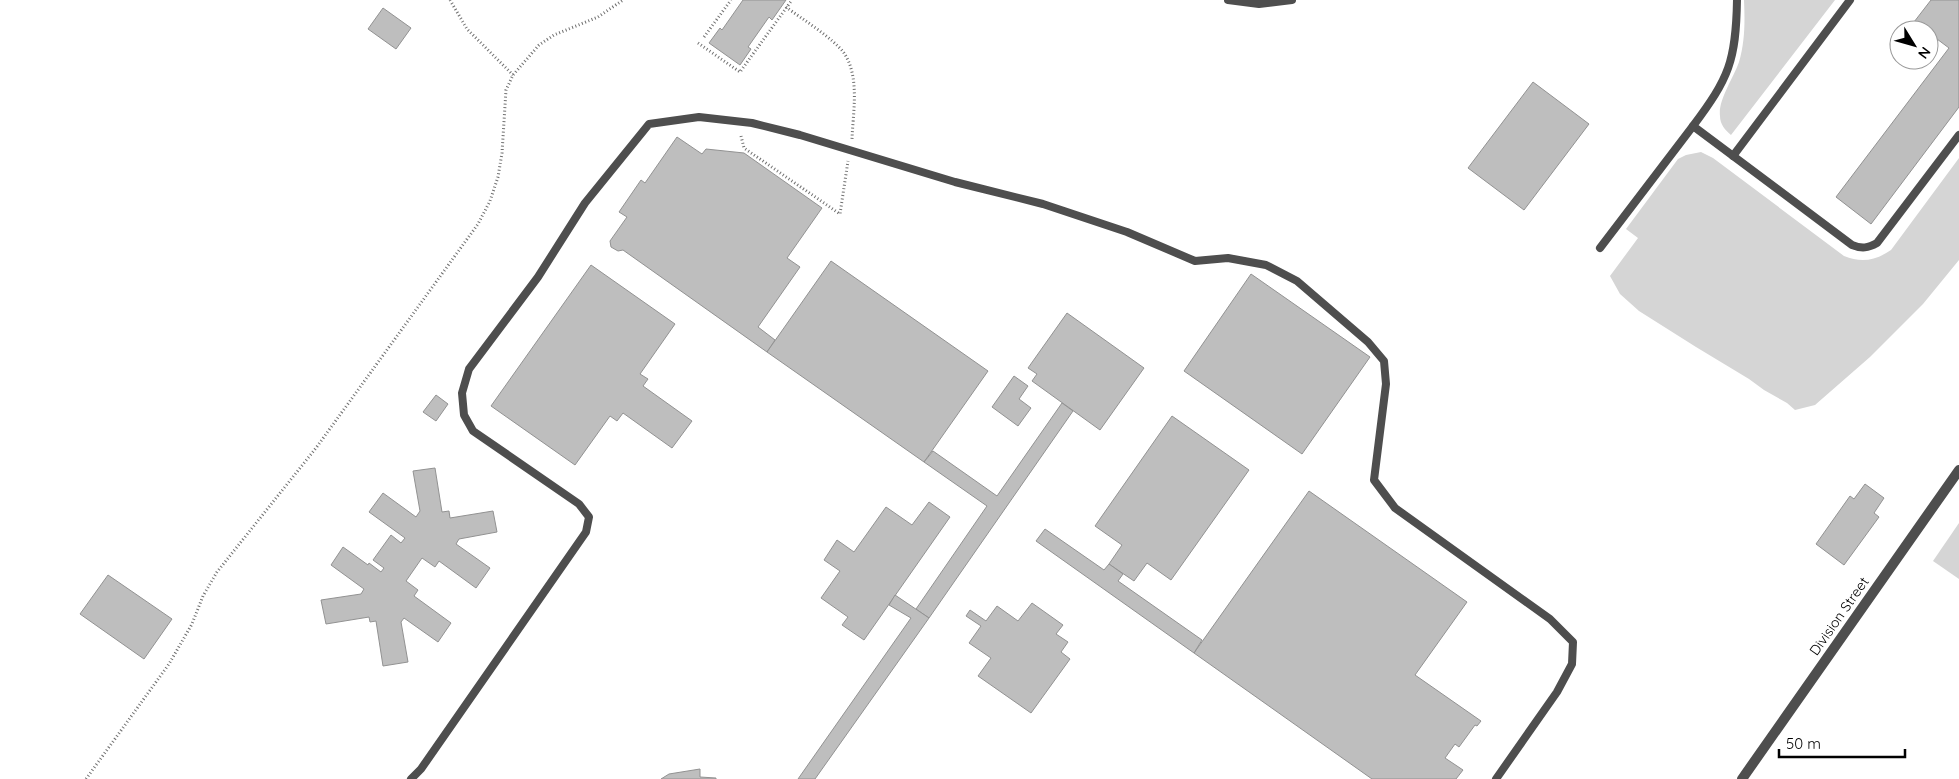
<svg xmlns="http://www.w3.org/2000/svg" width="1959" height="779" font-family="Quicksand,sans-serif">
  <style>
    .green { fill: #d5d5d5 }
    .building { fill: #bebebe; stroke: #929292 }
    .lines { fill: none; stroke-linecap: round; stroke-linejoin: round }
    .path { stroke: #707070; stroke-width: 3; stroke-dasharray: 1 2.5; stroke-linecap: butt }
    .service { stroke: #4e4e4e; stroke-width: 8 }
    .tertiary { stroke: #4e4e4e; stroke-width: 10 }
    .labels { text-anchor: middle; stroke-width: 4.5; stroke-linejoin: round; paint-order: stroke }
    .street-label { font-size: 14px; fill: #000; stroke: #fff }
  </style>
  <rect width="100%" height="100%" fill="#fff"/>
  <g class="green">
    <path d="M 1744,0 L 1835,0 L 1731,135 C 1725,130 1720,124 1720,116 C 1718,100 1733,79 1739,62 C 1745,42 1745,21 1744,0 Z"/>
    <path d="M 1701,152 L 1713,158 L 1844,256 C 1861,263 1875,261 1891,250 L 1959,158 L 1959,260 L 1923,304 L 1870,357 L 1815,405 L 1795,410 L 1787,403 L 1764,390 L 1749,379 L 1696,347 L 1639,311 L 1620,294 L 1610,276 L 1638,238 L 1626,229 L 1678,159 L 1686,155 Z"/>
    <path d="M 1959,523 L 1959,579 L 1933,561 Z"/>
  </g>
  <g class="building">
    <path d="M 743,0 L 786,0 L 772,20 L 769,17 L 748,47 L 751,49 L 740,65 L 709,43 L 720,28 L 722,30 Z"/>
    <path d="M 1931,0 L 1959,0 L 1959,107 L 1871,224 L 1836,197 L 1949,48 L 1929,33 L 1929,30 L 1925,30 L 1914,22 Z"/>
    <path d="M 383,8 L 411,28 L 396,49 L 368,29 Z"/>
    <path d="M 1533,82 L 1589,124 L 1524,210 L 1468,168 Z"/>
    <path d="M 677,137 L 702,154 L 706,149 L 744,153 L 822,208 L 787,258 L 800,267 L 758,327 L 775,340 L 767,352 L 623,250 L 618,251 L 611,247 L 610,241 L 627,217 L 619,212 L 641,180 L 645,183 Z"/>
    <path d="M 831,261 L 988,371 L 924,462 L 767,352 Z"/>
    <path d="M 591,265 L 675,324 L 640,374 L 648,379 L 643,386 L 692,421 L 672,448 L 623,413 L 617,421 L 610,416 L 575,465 L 491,406 Z"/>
    <path d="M 1251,274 L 1370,357 L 1302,454 L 1184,371 Z"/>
    <path d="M 1067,313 L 1144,368 L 1100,430 L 1032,381 L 1037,374 L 1028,368 Z"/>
    <path d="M 1014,376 L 1028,386 L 1019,399 L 1031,408 L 1018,426 L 992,407 Z"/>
    <path d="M 436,395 L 448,404 L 436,421 L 423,412 Z"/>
    <path d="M 1062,403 L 1073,411 L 929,618 L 916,609 L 987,506 L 924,462 L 933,451 L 997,496 Z"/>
    <path d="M 1172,416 L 1249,470 L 1171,580 L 1147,563 L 1134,581 L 1109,564 L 1122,545 L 1095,526 Z"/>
    <path d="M 435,468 L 442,512 L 449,511 L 450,518 L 493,511 L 497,532 L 459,539 L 456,544 L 490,568 L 476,588 L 439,561 L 435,567 L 422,558 L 406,581 L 418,590 L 414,596 L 451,623 L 438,642 L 404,618 L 401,622 L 408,662 L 383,666 L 376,621 L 370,622 L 369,617 L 326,624 L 321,600 L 361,594 L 364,589 L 331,565 L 343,547 L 368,565 L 369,563 L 381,572 L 384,568 L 373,560 L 391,535 L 401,543 L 405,538 L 369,512 L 383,493 L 416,517 L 420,511 L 413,471 Z"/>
    <path d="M 1865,484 L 1884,498 L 1874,513 L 1879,517 L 1844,565 L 1816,544 L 1850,496 L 1854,499 Z"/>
    <path d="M 1309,491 L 1467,602 L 1415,675 L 1481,721 L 1477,726 L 1475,725 L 1459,747 L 1455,744 L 1445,758 L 1463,770 L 1456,779 L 1372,779 L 1194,653 Z"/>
    <path d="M 929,502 L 950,517 L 864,640 L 842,625 L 848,617 L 821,598 L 840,571 L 824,560 L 837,540 L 854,552 L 886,507 L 912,525 Z"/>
    <path d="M 1045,529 L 1104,570 L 1109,564 L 1123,574 L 1118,581 L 1202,640 L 1194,653 L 1036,541 Z"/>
    <path d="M 108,575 L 172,619 L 144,659 L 80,614 Z"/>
    <path d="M 895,595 L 929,618 L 815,779 L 798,779 L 911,618 L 889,605 Z"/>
    <path d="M 1032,603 L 1063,625 L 1056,634 L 1068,642 L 1061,652 L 1070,659 L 1031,713 L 978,676 L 991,658 L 969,643 L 981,626 L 966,616 L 970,610 L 986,621 L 997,606 L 1018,621 Z"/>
    <path d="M 700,769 L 700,777 L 716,778 L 716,779 L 661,779 L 669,774 Z"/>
  </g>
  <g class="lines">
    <g class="path">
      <path d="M 450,0 L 467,29 L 513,75"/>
      <path d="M 786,7 C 802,19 833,38 844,53 C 860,77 853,112 852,139"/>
      <path d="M 704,37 L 731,0"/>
      <path d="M 698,43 L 740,72 L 792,0"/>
      <path d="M 741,136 L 744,148 L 840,214 L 848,161"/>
      <path d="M 86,779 L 169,664 L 192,624 L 203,596 L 217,572 L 316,448 L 478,224 L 490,201 L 498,177 L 502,153 L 506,90 L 513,75 L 539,45 L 554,35 L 598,17 L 623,0"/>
    </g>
    <g class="service">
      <path d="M 1228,0 L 1259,4 L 1292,0"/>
      <path d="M 1737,0 C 1736,61 1729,78 1693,126 L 1852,245 C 1862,249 1868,248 1877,243 L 1959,135"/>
      <path d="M 1733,156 L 1850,0"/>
      <path d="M 1600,248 L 1693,126"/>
      <path d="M 411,779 L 421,769 L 586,532 L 589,517 L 579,504 L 473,431 L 464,415 L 462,393 L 469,369 L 538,277 L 585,203 L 649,124 L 699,117 L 752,123 L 800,135 L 955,182 L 1043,204 L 1127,232 L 1195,261 L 1228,258 L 1266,265 L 1297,281 L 1368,342 L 1384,361 L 1386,384 L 1374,480 L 1395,508 L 1550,619 L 1573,642 L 1572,664 L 1557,692 L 1496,779"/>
    </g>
    <path class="tertiary" d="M 1742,779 L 1959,470"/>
  </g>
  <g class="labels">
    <g class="street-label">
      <text transform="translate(1839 616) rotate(-55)" y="5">Division Street</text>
    </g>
  </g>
  <g transform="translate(1914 45) rotate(127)"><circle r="24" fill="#ffffff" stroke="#999999"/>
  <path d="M0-4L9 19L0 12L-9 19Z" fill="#000000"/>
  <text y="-8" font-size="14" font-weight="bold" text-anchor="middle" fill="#000000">N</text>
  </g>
  <path d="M1779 749v8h126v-8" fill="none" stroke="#000000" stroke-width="2.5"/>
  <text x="1786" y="749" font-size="15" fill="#000000" stroke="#ffffff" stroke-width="4" paint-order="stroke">50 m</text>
</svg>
